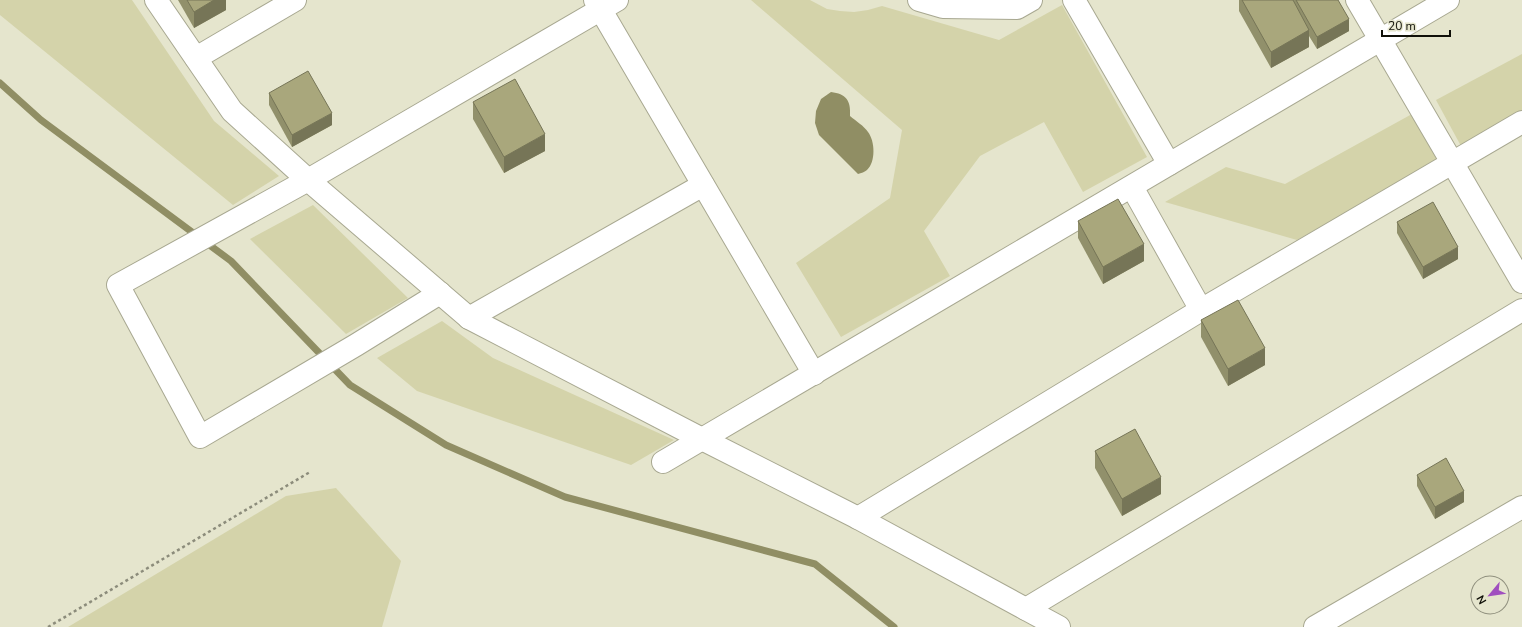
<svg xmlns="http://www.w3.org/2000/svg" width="1522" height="627" font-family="'Nunito Sans',sans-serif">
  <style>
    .green { fill: #d4d3aa }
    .water { fill: #908e64 }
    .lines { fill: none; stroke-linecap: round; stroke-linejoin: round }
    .stream { stroke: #908e64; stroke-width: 7 }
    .minor-casing { stroke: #a8a891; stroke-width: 24 }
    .path { stroke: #8c8c7b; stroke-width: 2.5; stroke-dasharray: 3 3; stroke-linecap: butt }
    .minor { stroke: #fff; stroke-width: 22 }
    .wall { fill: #91906b }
    .shaded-wall { fill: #767557 }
    .building { fill: #a9a77c; stroke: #767557 }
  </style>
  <rect width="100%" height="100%" fill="#e5e5cd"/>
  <g class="green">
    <path d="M 0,0 L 132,0 L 214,121 L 279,176 L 233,205 L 0,15 Z"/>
    <path d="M 751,0 L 810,0 L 827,9 L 840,11 L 854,12 L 868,10 L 882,6 L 999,40 L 1062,5 L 1147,157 L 1083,192 L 1044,122 L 980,156 L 924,231 L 950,276 L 841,337 L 796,263 L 890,198 L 902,130 Z"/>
    <path d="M 1522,54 L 1522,114 L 1461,146 L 1436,100 Z"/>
    <path d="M 1412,114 L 1438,162 L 1297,240 L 1165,202 L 1226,167 L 1285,184 Z"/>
    <path d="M 313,205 L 408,298 L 346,334 L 250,239 Z"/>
    <path d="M 442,321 L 493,358 L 674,440 L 631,465 L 417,391 L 377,358 Z"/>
    <path d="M 336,488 L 401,561 L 382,627 L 68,627 L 286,496 Z"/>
  </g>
  <path class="water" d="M 831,92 C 846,94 851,100 850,116 C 856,121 864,126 868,132 C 875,141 876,162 867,170 C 865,172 861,173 858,174 L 819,135 L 815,123 L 816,111 L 821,99 Z"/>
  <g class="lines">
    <path class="stream" d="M 0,83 L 41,120 L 231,261 L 350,385 L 446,445 L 565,497 L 815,564 L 894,627"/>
    <defs>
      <g id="minor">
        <path d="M 156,0 L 232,111 L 308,180 L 469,318 L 702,439 L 858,518 L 1059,627"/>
        <path d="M 595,0 L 814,374"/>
        <path d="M 919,0 L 943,7 L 1017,8 L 1031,0"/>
        <path d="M 1074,0 L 1169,164"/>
        <path d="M 1357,0 L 1522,282"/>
        <path d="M 196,58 L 295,0"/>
        <path d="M 1132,187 L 1201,310"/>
        <path d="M 440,293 L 356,345 L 200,437 L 118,285 L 308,180 L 617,0"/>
        <path d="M 469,318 L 703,185"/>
        <path d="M 663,462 L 1448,0"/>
        <path d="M 858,518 L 1201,310 L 1522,122"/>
        <path d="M 1026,609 L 1522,310"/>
        <path d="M 1315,627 L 1522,507"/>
      </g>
    </defs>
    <use href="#minor" class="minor-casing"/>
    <path class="path" d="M 48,627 L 310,472"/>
    <use href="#minor" class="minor"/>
  </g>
  <g class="wall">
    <path d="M 178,0 L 226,0 L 226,10 L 194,28 Z"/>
    <path d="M 1239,0 L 1338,0 L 1349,31 L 1317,49 L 1309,36 L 1309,47 L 1271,68 L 1239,11 Z"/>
    <path d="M 269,93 L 332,125 L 292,147 L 269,105 Z"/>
    <path d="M 473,102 L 545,151 L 504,173 L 473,119 Z"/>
    <path d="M 1078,221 L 1144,261 L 1103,284 L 1078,238 Z"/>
    <path d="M 1397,222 L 1458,259 L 1423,279 L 1397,233 Z"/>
    <path d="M 1201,320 L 1265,365 L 1228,386 L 1201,337 Z"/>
    <path d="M 1095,451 L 1161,494 L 1122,516 L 1095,468 Z"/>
    <path d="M 1417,475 L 1464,502 L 1435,519 L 1417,486 Z"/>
  </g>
  <g class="shaded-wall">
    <path d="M 214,0 L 226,0 L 226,10 L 194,28 L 194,12 Z"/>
    <path d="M 1349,19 L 1349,31 L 1317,49 L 1317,37 Z"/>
    <path d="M 1309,30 L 1309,47 L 1271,68 L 1271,52 Z"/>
    <path d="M 332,113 L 332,125 L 292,147 L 292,135 Z"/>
    <path d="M 545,134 L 545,151 L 504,173 L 504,157 Z"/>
    <path d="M 1144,244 L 1144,261 L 1103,284 L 1103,267 Z"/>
    <path d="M 1458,247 L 1458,259 L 1423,279 L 1423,267 Z"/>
    <path d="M 1265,348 L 1265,365 L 1228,386 L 1228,369 Z"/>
    <path d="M 1161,477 L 1161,494 L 1122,516 L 1122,499 Z"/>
    <path d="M 1464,491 L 1464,502 L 1435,519 L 1435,507 Z"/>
  </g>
  <g class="building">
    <path d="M 187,0 L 214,0 L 194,12 Z"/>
    <path d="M 1242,0 L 1293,0 L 1309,30 L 1271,52 Z"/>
    <path d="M 1296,0 L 1338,0 L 1349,19 L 1317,37 Z"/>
    <path d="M 308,71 L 332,113 L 292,135 L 269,93 Z"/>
    <path d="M 515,79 L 545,134 L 504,157 L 473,102 Z"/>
    <path d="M 1118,199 L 1144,244 L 1103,267 L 1078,221 Z"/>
    <path d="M 1433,202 L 1458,247 L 1423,267 L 1397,222 Z"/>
    <path d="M 1238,300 L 1265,348 L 1228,369 L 1201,320 Z"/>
    <path d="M 1135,429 L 1161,477 L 1122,499 L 1095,451 Z"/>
    <path d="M 1446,458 L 1464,491 L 1435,507 L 1417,475 Z"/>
  </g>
  <g transform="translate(1490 595) rotate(241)"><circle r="19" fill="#e5e5cd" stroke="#90907e"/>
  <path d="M0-3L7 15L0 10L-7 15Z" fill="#a04fbf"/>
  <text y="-6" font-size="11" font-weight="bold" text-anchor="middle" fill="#101008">N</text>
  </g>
  <path d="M1382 30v6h68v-6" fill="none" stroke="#101008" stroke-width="2"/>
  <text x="1388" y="30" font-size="12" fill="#101008" stroke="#e5e5cd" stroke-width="3" paint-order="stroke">20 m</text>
</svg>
